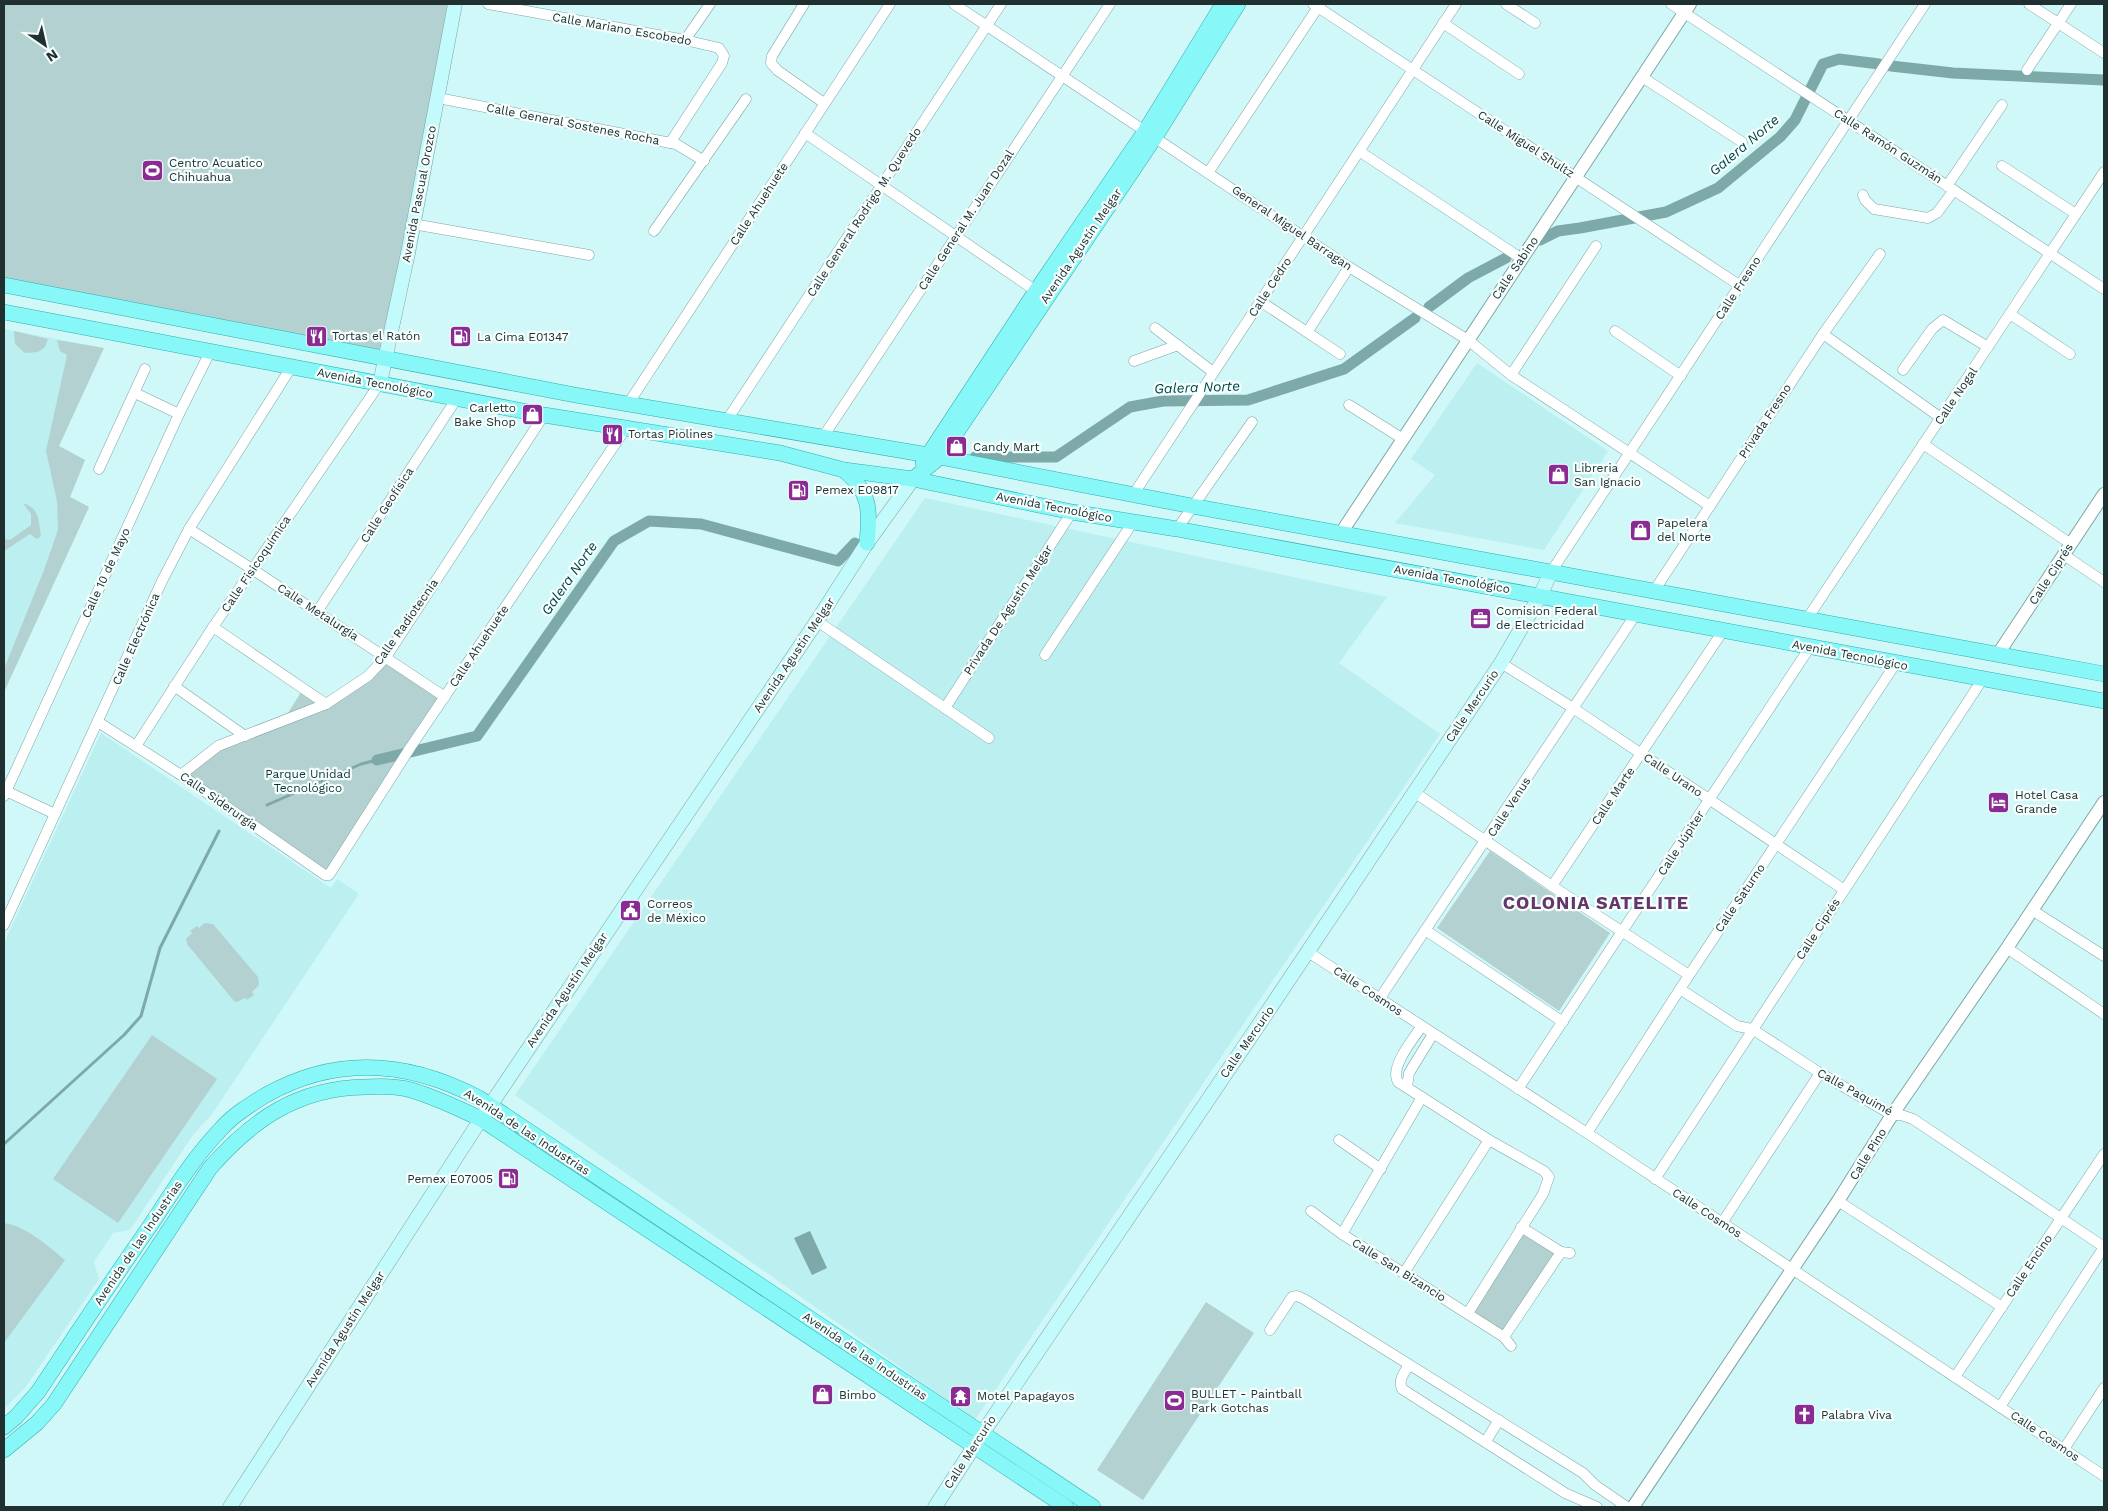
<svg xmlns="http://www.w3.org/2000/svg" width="2108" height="1511" font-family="'Work Sans',sans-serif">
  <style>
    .built { fill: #bcefef }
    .green { fill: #b4d1d1 }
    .water { fill: #7ea9a9 }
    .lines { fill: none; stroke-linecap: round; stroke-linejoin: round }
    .stream { stroke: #7ea9a9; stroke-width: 3 }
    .canal { stroke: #7ea9a9; stroke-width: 11 }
    .minor-casing { stroke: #80a5a5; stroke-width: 11 }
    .tertiary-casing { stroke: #80a5a5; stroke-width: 14 }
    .secondary-casing { stroke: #80a5a5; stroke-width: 15 }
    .primary-casing { stroke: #2fadaf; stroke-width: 16 }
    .minor { stroke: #fff; stroke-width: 10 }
    .tertiary { stroke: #fff; stroke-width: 12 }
    .secondary { stroke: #c3fbfc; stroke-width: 14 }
    .primary { stroke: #87f7f8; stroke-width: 15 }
    .labels { text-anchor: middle; stroke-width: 4.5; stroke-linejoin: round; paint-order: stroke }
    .street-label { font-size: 12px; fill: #203030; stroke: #f7fefe }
    .poi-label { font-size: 12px; fill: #203030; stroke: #f7fefe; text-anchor: start }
    .park-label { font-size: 12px; fill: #083435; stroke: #f7fefe }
    .water-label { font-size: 14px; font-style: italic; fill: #004445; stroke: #f7fefe }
    .district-label { font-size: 18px; font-weight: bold; letter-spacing: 1px; fill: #653669; stroke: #f7fefe }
  </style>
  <rect width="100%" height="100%" fill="#d0f8f8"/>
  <g class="built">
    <path d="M 4,329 L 104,348 L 59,446 L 85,460 L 70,497 L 89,507 L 4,692 Z"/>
    <path d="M 1477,363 L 1608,451 L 1544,550 L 1395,523 L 1435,475 L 1411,459 Z"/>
    <path d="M 925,498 L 1387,597 L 1339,663 L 1440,734 L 975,1420 L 515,1095 Z"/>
    <path d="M 101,733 L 331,888 L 337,879 L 359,894 L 212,1114 L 193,1135 L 130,1230 L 113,1233 L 94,1262 L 99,1279 L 25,1388 L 4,1409 L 4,943 Z"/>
  </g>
  <g class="green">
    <path d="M 4,4 L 455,4 L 386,358 L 4,286 Z"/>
    <path d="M 14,331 L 48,339 L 45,347 L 38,352 L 25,353 L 15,344 Z"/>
    <path d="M 57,340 L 104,348 L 59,446 L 85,460 L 70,497 L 89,507 L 4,692 L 4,669 L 44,570 L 58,530 L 57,501 L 46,451 L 67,355 L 60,351 Z"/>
    <path d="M 23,503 C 40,509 38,519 41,536 L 37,539 L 30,534 L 4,551 L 4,539 L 10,540 L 31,525 L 31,514 Z"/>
    <path d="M 386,658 L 441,697 L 328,875 L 179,773 L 215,745 L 293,715 L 288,713 L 303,689 L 322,701 L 350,687 Z"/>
    <path d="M 1490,851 L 1610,933 L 1559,1011 L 1437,928 Z"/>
    <path d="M 205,923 L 213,924 L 258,977 L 259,985 L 252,992 L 254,995 L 247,1000 L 245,998 L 237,1002 L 234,1001 L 187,944 L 186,939 L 192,933 L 190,931 L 197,926 L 199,928 Z"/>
    <path d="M 152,1035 L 217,1079 L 118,1223 L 53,1179 Z"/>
    <path d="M 4,1223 C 27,1227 47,1245 65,1260 L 4,1343 Z"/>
    <path d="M 1521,1227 L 1561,1252 L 1504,1337 L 1468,1313 Z"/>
    <path d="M 1206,1302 L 1254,1333 L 1143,1500 L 1097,1470 Z"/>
  </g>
  <path class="water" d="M 810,1231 L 827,1268 L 812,1275 L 794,1238 Z"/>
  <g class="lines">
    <g class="stream">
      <path d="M 267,805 L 361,764 L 377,760"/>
      <path d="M 4,1144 L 124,1035 L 141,1016 L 160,948 L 219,831"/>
    </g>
    <g class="canal">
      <path d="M 1891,66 L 1953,73 L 2104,80"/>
      <path d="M 1540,240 L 1558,231 L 1580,228 L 1666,212 L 1718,188 L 1780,137 L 1795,120 L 1823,64 L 1839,59 L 1879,64"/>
      <path d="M 1429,307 L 1468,278 L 1506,258"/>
      <path d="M 975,457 L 1056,457 L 1130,407 L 1163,401 L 1248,400 L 1344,369 L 1415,318"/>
      <path d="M 377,760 L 477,736 L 614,541 L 649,521 L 701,524 L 838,561 L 855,543"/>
    </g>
    <defs>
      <g id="minor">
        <path d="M 488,4 L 685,40 L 719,48 L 724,56 L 722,63 L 670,143"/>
        <path d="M 804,4 L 772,56 L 771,63 L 777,70 L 824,103"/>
        <path d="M 954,4 L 1349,267 L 1468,340 L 1511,375 L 1710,506"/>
        <path d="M 1313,4 L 1739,285"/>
        <path d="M 1506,4 L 1535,23"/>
        <path d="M 1671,4 L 2104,289"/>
        <path d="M 2029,4 L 2104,53"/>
        <path d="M 1443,23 L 1519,74"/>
        <path d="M 685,40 L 710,4"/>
        <path d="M 2027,70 L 2071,4"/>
        <path d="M 1642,77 L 1742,142"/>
        <path d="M 438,98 L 676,144 L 704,161"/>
        <path d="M 805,133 L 1036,291"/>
        <path d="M 1359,151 L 1522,259"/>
        <path d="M 2002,166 L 2076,214"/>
        <path d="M 1208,173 L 1320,4"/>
        <path d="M 1947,186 L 2002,105"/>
        <path d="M 1863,195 L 1865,200 L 1874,209 L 1928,218 L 1937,213 L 1954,190"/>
        <path d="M 413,224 L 589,255"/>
        <path d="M 654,231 L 746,99"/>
        <path d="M 1260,301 L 1340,354"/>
        <path d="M 2010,314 L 2070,354"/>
        <path d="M 1155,328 L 1213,372"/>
        <path d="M 1308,331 L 1349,267"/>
        <path d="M 1615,331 L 1681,376"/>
        <path d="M 1823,334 L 1941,418"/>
        <path d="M 1134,361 L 1178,345"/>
        <path d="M 1903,370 L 1932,329 L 1943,320 L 1988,347"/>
        <path d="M 1511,375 L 1596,246"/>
        <path d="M 135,393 L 179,414"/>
        <path d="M 628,404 L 890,4"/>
        <path d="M 1349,405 L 1403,439"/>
        <path d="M 727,420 L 1001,4"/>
        <path d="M 823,437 L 1110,4"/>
        <path d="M 1923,444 L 2071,544"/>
        <path d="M 99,469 L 145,369"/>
        <path d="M 1133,495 L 1456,4"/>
        <path d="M 189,529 L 252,569 L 445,697"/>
        <path d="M 1177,529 L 1252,422"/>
        <path d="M 2064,555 L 2104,582"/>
        <path d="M 1551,572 L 1925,4"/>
        <path d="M 1654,591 L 1823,334 L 1880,254"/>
        <path d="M 317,612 L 457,398"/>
        <path d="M 1807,619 L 2104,172"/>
        <path d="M 817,621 L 989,738"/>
        <path d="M 213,627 L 326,704"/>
        <path d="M 1045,655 L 1133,522"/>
        <path d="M 1501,663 L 1573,708 L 1843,889"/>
        <path d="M 174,686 L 245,736"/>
        <path d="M 945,708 L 1072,512"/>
        <path d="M 98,722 L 181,775 L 325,875 L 329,875 L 410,748 L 626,428"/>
        <path d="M 136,746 L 213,627 L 380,383"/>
        <path d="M 181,775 L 218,746 L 326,704 L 368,676 L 386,657 L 544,415"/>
        <path d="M 6,791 L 55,814"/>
        <path d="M 1414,792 L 1552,886 L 1689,975"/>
        <path d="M 4,796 L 179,414 L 211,350"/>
        <path d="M 1552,886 L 1723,631"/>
        <path d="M 2032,910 L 2104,956"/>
        <path d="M 4,925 L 162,581 L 189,529 L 292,366"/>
        <path d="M 1425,930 L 1563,1022"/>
        <path d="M 2007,948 L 2104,1014"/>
        <path d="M 1308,952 L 1587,1133 L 2104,1476"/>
        <path d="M 1680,989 L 1737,1026 L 1752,1029 L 1820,1073 L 1892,1115 L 1901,1115 L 1913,1119 L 2104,1247"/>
        <path d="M 1380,998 L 1636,614"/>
        <path d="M 1422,1026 C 1413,1039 1389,1068 1398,1082 L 1489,1140 L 1544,1171 L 1549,1177 L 1543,1194 L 1468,1313"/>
        <path d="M 1407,1087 L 1409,1073 L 1433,1034"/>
        <path d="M 1518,1089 L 1810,647"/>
        <path d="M 1587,1133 L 1680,989 L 1896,663"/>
        <path d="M 1339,1140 L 1381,1169"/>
        <path d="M 1655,1179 L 1982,680"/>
        <path d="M 1838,1201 L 2002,1307"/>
        <path d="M 1311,1211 L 1342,1234 L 1504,1337 L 1511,1346"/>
        <path d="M 1722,1223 L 1820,1073"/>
        <path d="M 1521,1227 L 1561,1252 L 1570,1253"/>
        <path d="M 1342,1234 L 1422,1097"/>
        <path d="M 1404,1273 L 1489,1140"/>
        <path d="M 1270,1330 L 1292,1297 L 1297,1296 L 1304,1299 L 1583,1473 L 1595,1485 L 1627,1507"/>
        <path d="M 1504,1337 L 1561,1252"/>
        <path d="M 1409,1365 C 1404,1373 1398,1380 1402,1389 L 1565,1493 L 1597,1507"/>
        <path d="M 1955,1377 L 2104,1154"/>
        <path d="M 2000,1407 L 2104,1247"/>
        <path d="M 1486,1441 L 1499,1420"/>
        <path d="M 2064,1449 L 2104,1388"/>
      </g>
      <g id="tertiary">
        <path d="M 1341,533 L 1690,4"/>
        <path d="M 1998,654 L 2104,494"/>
        <path d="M 1633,1507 L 1838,1201 L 1892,1115 L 2007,948 L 2104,802"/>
      </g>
      <g id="secondary">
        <path d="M 380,383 L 408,253 L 455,4"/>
        <path d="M 230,1507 L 481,1119 L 817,621 L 867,543 L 913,479"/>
        <path d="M 935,1507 L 982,1434 L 1262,1020 L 1501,663 L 1540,596 L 1551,572"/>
      </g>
      <g id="primary">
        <path d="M 4,285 L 575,395 L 940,457 L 1192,506 L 2104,674"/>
        <path d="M 4,312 L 544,415 L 780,453 L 844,470 L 913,479 L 1072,512 L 1177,529 L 2104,701"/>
        <path d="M 923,463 L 1036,291 L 1146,130 L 1223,4"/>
        <path d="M 844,470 C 871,493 870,510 867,543"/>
        <path d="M 913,479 L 940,457 L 1155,137 L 1238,4"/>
        <path d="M 4,1427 L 16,1417 L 38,1392 C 74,1338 110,1283 148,1229 C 171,1195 192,1159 221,1129 C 233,1115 251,1104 266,1095 C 337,1055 409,1061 479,1098 L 1093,1507"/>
        <path d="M 4,1450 L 37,1423 L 54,1404 L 210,1168 C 253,1119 298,1088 365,1087 C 381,1086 396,1086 411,1090 C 435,1097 458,1108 481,1119 L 1066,1507"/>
      </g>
    </defs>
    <use href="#minor" class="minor-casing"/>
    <use href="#tertiary" class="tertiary-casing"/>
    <use href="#secondary" class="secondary-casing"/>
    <use href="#primary" class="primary-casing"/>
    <use href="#minor" class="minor"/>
    <use href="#tertiary" class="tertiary"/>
    <use href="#secondary" class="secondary"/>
    <use href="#primary" class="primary"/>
  </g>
  <defs>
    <symbol id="stadium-square" viewBox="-11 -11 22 22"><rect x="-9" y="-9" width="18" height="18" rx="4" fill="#8a2a93" stroke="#f7fefe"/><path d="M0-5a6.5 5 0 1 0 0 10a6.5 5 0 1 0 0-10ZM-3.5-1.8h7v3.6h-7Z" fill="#fff"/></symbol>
    <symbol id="restaurant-square" viewBox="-11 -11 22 22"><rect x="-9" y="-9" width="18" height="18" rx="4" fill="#8a2a93" stroke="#f7fefe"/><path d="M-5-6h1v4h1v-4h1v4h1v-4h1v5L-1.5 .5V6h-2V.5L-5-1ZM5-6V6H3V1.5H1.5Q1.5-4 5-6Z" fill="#fff"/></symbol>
    <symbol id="fuel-square" viewBox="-11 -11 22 22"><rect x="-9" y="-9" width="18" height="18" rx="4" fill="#8a2a93" stroke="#f7fefe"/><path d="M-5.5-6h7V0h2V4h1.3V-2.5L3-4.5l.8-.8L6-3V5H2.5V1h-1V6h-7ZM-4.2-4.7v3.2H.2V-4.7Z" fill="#fff"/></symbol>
    <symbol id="shop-square" viewBox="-11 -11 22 22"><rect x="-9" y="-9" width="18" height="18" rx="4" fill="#8a2a93" stroke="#f7fefe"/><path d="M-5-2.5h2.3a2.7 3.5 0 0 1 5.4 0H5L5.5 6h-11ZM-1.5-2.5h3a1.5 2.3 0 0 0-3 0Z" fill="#fff"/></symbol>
    <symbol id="office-square" viewBox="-11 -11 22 22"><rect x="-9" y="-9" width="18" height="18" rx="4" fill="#8a2a93" stroke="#f7fefe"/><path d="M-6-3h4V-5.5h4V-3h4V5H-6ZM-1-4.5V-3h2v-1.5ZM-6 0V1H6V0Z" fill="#fff"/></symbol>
    <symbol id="hotel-square" viewBox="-11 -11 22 22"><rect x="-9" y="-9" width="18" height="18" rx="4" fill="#8a2a93" stroke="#f7fefe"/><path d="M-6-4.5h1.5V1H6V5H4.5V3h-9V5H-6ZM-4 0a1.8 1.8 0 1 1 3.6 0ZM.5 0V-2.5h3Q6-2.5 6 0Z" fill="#fff"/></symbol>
    <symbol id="civic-square" viewBox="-11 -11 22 22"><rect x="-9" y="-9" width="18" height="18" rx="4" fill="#8a2a93" stroke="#f7fefe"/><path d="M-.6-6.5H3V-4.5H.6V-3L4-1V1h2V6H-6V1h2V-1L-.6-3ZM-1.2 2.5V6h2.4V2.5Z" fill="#fff"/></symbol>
    <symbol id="temple-square" viewBox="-11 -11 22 22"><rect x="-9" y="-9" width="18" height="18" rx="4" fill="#8a2a93" stroke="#f7fefe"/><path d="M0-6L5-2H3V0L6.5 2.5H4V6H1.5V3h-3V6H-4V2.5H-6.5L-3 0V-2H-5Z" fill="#fff"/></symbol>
    <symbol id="church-square" viewBox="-11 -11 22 22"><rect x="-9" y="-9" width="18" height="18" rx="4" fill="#8a2a93" stroke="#f7fefe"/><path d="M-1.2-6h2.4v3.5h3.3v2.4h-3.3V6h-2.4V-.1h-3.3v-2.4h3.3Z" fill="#fff"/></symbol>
  </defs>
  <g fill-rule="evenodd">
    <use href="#stadium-square" x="140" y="158" width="25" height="25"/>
    <use href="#restaurant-square" x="304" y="324" width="25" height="25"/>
    <use href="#fuel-square" x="448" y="324" width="25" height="25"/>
    <use href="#shop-square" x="520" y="402" width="25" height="25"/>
    <use href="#restaurant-square" x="600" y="422" width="25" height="25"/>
    <use href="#shop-square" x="944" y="434" width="25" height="25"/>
    <use href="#shop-square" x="1546" y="462" width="25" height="25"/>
    <use href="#fuel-square" x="786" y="478" width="25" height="25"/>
    <use href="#shop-square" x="1628" y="518" width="25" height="25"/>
    <use href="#office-square" x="1468" y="606" width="25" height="25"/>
    <use href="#hotel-square" x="1986" y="790" width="25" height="25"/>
    <use href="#civic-square" x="618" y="898" width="25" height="25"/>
    <use href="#fuel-square" x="496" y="1166" width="25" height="25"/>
    <use href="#shop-square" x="810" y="1382" width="25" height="25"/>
    <use href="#temple-square" x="948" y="1384" width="25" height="25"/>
    <use href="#stadium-square" x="1162" y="1388" width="25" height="25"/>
    <use href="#church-square" x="1792" y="1402" width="25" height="25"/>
  </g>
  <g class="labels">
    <g class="street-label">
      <text transform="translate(622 29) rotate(10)" y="4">Calle Mariano Escobedo</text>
      <text transform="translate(573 124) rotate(11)" y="4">Calle General Sostenes Rocha</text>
      <text transform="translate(1526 144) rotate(33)" y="4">Calle Miguel Shultz</text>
      <text transform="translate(1888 146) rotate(33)" y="4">Calle Ramón Guzmán</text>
      <text transform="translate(419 194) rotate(-79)" y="4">Avenida Pascual Orozco</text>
      <text transform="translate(759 204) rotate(-57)" y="4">Calle Ahuehuete</text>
      <text transform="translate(864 212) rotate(-57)" y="4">Calle General Rodrigo M. Quevedo</text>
      <text transform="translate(966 220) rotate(-57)" y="4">Calle General M. Juan Dozal</text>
      <text transform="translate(1292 228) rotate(34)" y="4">General Miguel Barragan</text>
      <text transform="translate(1081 246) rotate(-56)" y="4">Avenida Agustín Melgar</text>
      <text transform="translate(1515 268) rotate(-56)" y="4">Calle Sabino</text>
      <text transform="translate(1270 287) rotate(-57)" y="4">Calle Cedro</text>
      <text transform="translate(1738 288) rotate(-57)" y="4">Calle Fresno</text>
      <text transform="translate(375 383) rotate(11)" y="4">Avenida Tecnológico</text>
      <text transform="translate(1956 396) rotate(-56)" y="4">Calle Nogal</text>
      <text transform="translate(1765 421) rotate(-57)" y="4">Privada Fresno</text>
      <text transform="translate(387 505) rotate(-57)" y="4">Calle Geofísica</text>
      <text transform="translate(1054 507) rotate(11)" y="4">Avenida Tecnológico</text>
      <text transform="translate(256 564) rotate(-56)" y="4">Calle Fisicoquímica</text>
      <text transform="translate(106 573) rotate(-65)" y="4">Calle 10 de Mayo</text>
      <text transform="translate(2051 574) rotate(-57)" y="4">Calle Ciprés</text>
      <text transform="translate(1452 579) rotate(10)" y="4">Avenida Tecnológico</text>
      <text transform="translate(1008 610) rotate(-57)" y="4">Privada De Agustín Melgar</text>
      <text transform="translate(318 612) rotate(33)" y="4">Calle Metalurgia</text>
      <text transform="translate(406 622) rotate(-55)" y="4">Calle Radiotecnia</text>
      <text transform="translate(136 639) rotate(-66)" y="4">Calle Electrónica</text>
      <text transform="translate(479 646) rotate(-56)" y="4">Calle Ahuehuete</text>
      <text transform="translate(794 655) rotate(-56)" y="4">Avenida Agustín Melgar</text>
      <text transform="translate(1850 655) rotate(11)" y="4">Avenida Tecnológico</text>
      <text transform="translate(1472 706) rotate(-56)" y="4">Calle Mercurio</text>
      <text transform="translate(1673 775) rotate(34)" y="4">Calle Urano</text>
      <text transform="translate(1613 796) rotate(-56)" y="4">Calle Marte</text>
      <text transform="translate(219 801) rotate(35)" y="4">Calle Siderurgia</text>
      <text transform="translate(1509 807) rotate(-57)" y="4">Calle Venus</text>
      <text transform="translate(1681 843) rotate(-57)" y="4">Calle Júpiter</text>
      <text transform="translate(1740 898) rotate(-56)" y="4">Calle Saturno</text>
      <text transform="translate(1818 929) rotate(-57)" y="4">Calle Ciprés</text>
      <text transform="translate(567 990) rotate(-56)" y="4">Avenida Agustín Melgar</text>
      <text transform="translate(1368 991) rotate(33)" y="4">Calle Cosmos</text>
      <text transform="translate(1247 1042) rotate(-55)" y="4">Calle Mercurio</text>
      <text transform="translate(1855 1092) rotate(29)" y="4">Calle Paquimé</text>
      <text transform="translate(527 1132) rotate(33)" y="4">Avenida de las Industrias</text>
      <text transform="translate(1868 1154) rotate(-58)" y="4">Calle Pino</text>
      <text transform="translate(1707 1213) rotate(33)" y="4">Calle Cosmos</text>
      <text transform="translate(138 1243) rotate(-56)" y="4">Avenida de las Industrias</text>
      <text transform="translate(2029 1266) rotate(-56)" y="4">Calle Encino</text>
      <text transform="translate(1399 1270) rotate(32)" y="4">Calle San Bizancio</text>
      <text transform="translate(345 1329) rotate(-57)" y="4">Avenida Agustín Melgar</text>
      <text transform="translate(865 1356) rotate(34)" y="4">Avenida de las Industrias</text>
      <text transform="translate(2045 1436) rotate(34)" y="4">Calle Cosmos</text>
      <text transform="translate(970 1452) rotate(-57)" y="4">Calle Mercurio</text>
    </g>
    <g class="poi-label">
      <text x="169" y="167">Centro Acuatico<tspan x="169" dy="14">Chihuahua</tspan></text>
      <text x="332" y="340">Tortas el Ratón</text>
      <text x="477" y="341">La Cima E01347</text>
      <text x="516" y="412" text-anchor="end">Carletto<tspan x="516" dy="14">Bake Shop</tspan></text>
      <text x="628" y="438">Tortas Piolines</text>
      <text x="973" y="451">Candy Mart</text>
      <text x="1574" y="472">Libreria<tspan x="1574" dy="14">San Ignacio</tspan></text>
      <text x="815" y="494">Pemex E09817</text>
      <text x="1657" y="527">Papelera<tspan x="1657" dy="14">del Norte</tspan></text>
      <text x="1496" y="615">Comision Federal<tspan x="1496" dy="14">de Electricidad</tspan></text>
      <text x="2015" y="799">Hotel Casa<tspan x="2015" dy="14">Grande</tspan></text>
      <text x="647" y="908">Correos<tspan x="647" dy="14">de México</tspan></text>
      <text x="493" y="1183" text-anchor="end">Pemex E07005</text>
      <text x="1191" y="1398">BULLET - Paintball<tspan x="1191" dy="14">Park Gotchas</tspan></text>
      <text x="839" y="1399">Bimbo</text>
      <text x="977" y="1400">Motel Papagayos</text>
      <text x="1821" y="1419">Palabra Viva</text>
    </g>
    <g class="park-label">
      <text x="308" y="778">Parque Unidad<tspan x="308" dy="14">Tecnológico</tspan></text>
    </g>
    <g class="water-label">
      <text transform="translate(1744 145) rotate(-40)" y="5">Galera Norte</text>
      <text transform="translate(1197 387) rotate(-2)" y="5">Galera Norte</text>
      <text transform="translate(569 578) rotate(-55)" y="5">Galera Norte</text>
    </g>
    <g class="district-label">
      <text x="1596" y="909">COLONIA SATELITE</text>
    </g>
  </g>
  <rect width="2108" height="1511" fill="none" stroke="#203030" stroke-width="10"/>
  <g transform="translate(45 45) rotate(146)" stroke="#f7fefe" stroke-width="4" paint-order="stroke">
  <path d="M0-4L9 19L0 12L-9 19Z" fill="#203030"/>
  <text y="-8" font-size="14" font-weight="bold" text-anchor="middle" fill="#203030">N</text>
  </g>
</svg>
